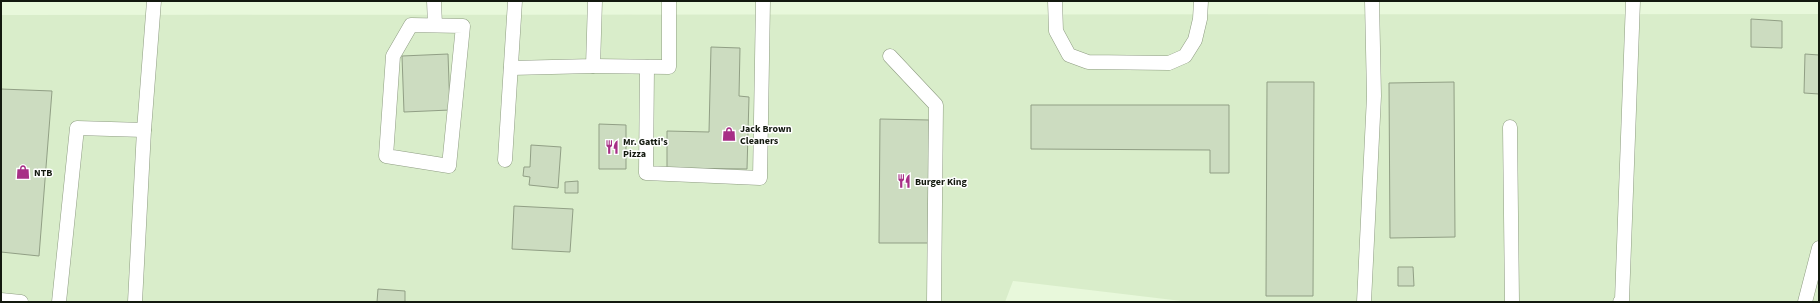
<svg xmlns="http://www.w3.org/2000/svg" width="1820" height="303" font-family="'Source Sans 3',sans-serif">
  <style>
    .built { fill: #d9edca }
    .building { fill: #ccdcc0; stroke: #919f85 }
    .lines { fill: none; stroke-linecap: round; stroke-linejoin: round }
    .service-casing { stroke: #8e9c82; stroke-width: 15 }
    .service { stroke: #fff; stroke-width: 14 }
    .labels { text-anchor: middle; stroke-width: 3; stroke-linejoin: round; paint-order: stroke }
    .poi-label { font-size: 10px; font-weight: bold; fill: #13190f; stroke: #fff; text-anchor: start }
  </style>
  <rect width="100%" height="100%" fill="#e8f8db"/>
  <path class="built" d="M 1819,14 L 1819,302 L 1190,302 L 1013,281 L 1005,302 L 1,302 L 1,15 Z"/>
  <g class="building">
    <path d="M 1751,19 L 1782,21 L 1782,48 L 1751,47 Z"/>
    <path d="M 711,47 L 740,48 L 739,96 L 749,97 L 747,169 L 667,168 L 667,131 L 709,132 Z"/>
    <path d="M 448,54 L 450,110 L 404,112 L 402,56 Z"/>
    <path d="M 1805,54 L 1819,55 L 1819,94 L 1804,93 Z"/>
    <path d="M 1267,82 L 1314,82 L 1313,296 L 1266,296 Z"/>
    <path d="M 1454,82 L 1455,237 L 1390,238 L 1389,83 Z"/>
    <path d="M 1,89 L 52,91 L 39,256 L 1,252 Z"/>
    <path d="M 1031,105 L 1229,105 L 1229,173 L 1210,173 L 1210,150 L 1031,149 Z"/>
    <path d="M 880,119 L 929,120 L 928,243 L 879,243 Z"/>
    <path d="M 599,124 L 626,125 L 626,169 L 599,169 Z"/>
    <path d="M 531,145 L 561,147 L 558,188 L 529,185 L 530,177 L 523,176 L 524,167 L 530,167 Z"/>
    <path d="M 578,181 L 578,193 L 565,193 L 565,182 Z"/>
    <path d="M 514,206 L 573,209 L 570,252 L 512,249 Z"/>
    <path d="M 1398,267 L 1413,267 L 1414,286 L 1398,286 Z"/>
    <path d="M 378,289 L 405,291 L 405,302 L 377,302 Z"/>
  </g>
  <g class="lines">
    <defs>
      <g id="service">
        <path d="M 434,1 L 435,25"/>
        <path d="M 1055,1 L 1056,31 L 1069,55 L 1088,62 L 1169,63 L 1185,56 L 1195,40 L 1200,19 L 1201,1"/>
        <path d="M 411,25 L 463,26 L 449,166 L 386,156 L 393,56 Z"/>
        <path d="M 890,56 L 936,105 L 934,302"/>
        <path d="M 593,66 L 669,67 L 669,1"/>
        <path d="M 647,67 L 646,173 L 760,178 L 763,1"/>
        <path d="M 511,68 L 593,66 L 595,1"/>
        <path d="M 1510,127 L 1512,302"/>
        <path d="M 505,160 L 515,1"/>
        <path d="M 1,300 L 21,302"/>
        <path d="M 59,302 L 77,128 L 144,130"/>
        <path d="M 135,302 L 144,130 L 154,1"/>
        <path d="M 1364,302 L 1374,96 L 1372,1"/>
        <path d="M 1620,302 L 1622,300 L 1633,1"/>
        <path d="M 1805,302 L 1819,248"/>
      </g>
    </defs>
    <use href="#service" class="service-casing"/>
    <use href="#service" class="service"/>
  </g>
  <defs>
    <symbol id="shop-bare" viewBox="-9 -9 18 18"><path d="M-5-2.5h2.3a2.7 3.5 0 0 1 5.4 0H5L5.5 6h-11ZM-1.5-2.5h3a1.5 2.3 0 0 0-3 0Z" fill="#a72f86" stroke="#fff" stroke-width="2.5" paint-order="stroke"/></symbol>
    <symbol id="restaurant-bare" viewBox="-9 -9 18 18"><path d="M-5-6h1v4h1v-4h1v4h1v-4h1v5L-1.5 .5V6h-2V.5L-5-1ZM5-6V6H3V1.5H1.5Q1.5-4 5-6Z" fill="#a72f86" stroke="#fff" stroke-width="2.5" paint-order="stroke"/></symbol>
  </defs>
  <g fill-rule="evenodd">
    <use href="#shop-bare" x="719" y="124" width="20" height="20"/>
    <use href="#restaurant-bare" x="602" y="137" width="20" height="20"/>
    <use href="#shop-bare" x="13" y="162" width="20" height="20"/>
    <use href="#restaurant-bare" x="894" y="171" width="20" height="20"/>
  </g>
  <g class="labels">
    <g class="poi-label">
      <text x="740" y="132">Jack Brown<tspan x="740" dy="12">Cleaners</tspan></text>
      <text x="623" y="145">Mr. Gatti's<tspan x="623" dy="12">Pizza</tspan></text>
      <text x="34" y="176">NTB</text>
      <text x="915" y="185">Burger King</text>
    </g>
  </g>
  <rect width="1820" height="303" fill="none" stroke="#13190f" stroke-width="4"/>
</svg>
